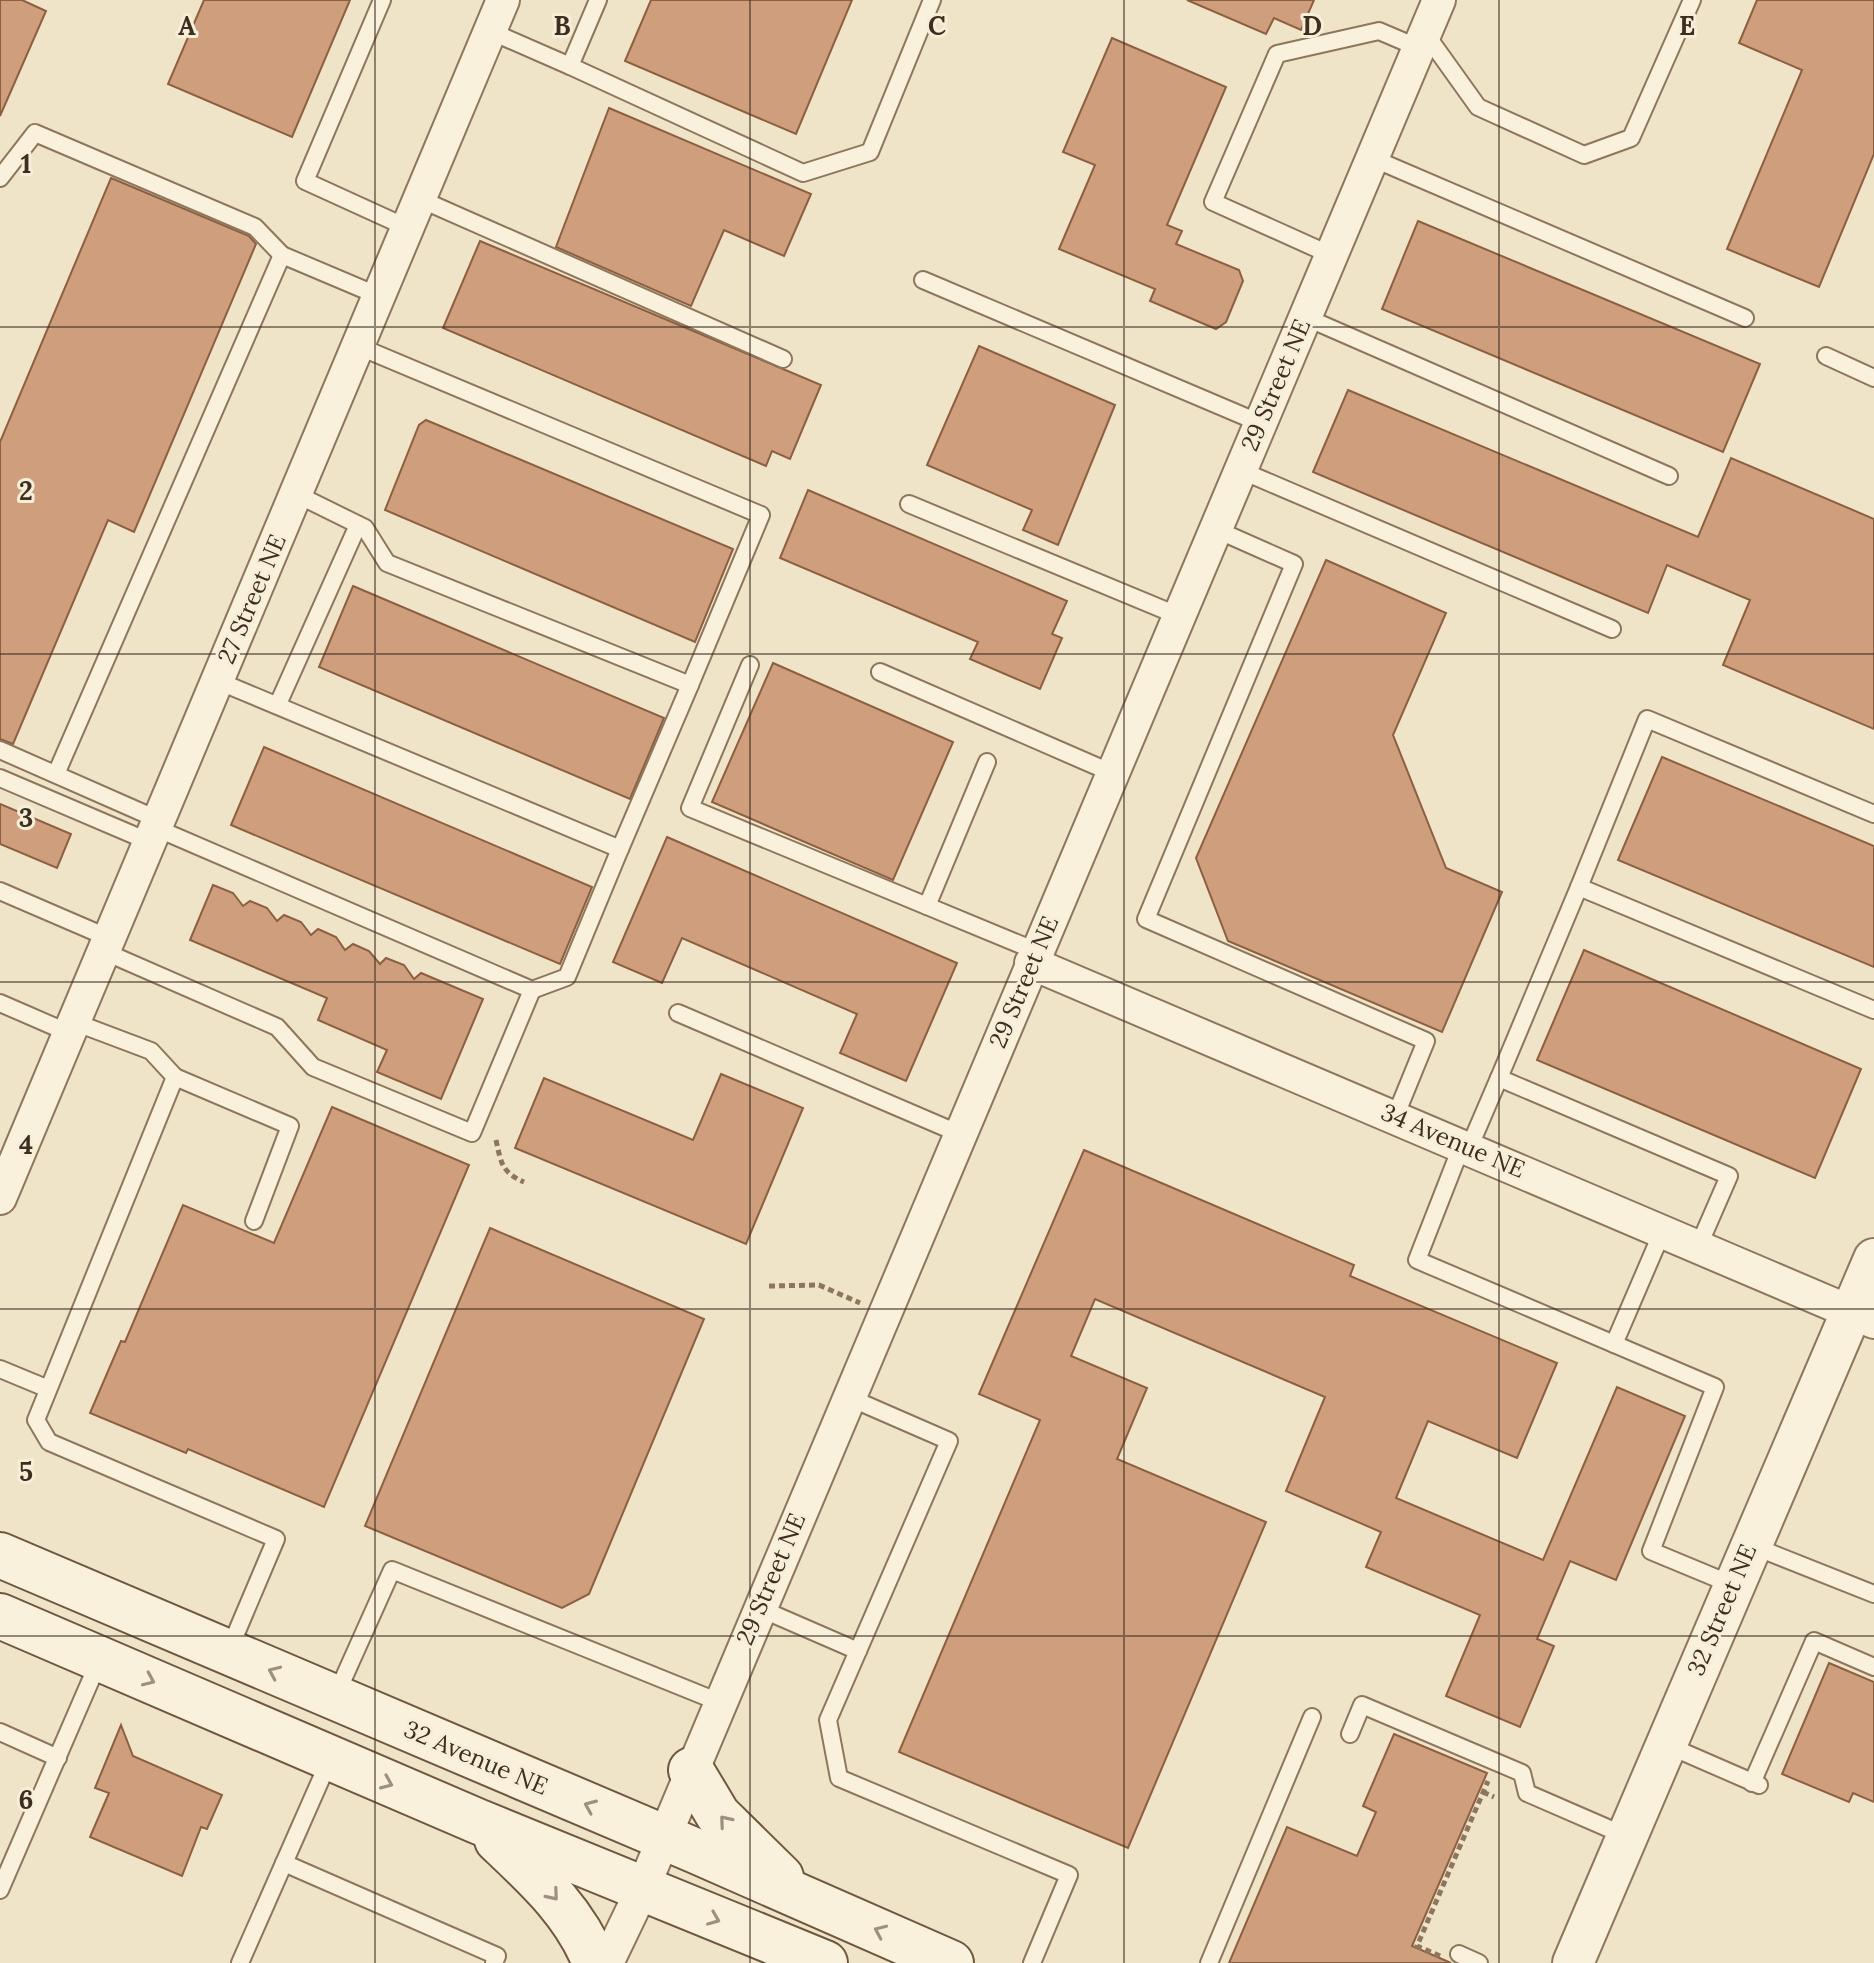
<svg xmlns="http://www.w3.org/2000/svg" width="1874" height="1963" font-family="Lora,serif">
  <style>
    .building { fill: #cf9f7d; stroke: #8d5f41; stroke-width: 2 }
    .lines { fill: none; stroke-linecap: round; stroke-linejoin: round }
    .service-casing { stroke: #8d765c; stroke-width: 20 }
    .minor-casing { stroke: #8d765c; stroke-width: 36 }
    .tertiary-casing { stroke: #8d765c; stroke-width: 44 }
    .secondary-casing { stroke: #6f573f; stroke-width: 48 }
    .path { stroke: #8d765c; stroke-width: 5; stroke-dasharray: 6 4; stroke-linecap: butt }
    .service { stroke: #faf1dc; stroke-width: 16 }
    .minor { stroke: #faf1dc; stroke-width: 32 }
    .tertiary { stroke: #faf1dc; stroke-width: 40 }
    .secondary { stroke: #faf1dc; stroke-width: 44 }
    .oneway { stroke: #9c907e }
    .grid { fill: none; stroke: #3d2e20; stroke-width: 2; stroke-opacity: 0.55 }
    .labels { text-anchor: middle; stroke-width: 6; stroke-linejoin: round; paint-order: stroke }
    .street-label { font-size: 24px; fill: #3d2e20; stroke: #f7eed8 }
    .grid-label { font-size: 26px; text-anchor: middle; font-weight: bold; fill: #3d2e20; stroke: #f7eed8; stroke-width: 6; stroke-linejoin: round; paint-order: stroke }
  </style>
  <rect width="100%" height="100%" fill="#f0e4c8"/>
  <g class="building">
    <path d="M 0,0 L 22,0 L 46,11 L 0,116 Z"/>
    <path d="M 204,0 L 350,0 L 292,137 L 168,84 Z"/>
    <path d="M 651,0 L 852,0 L 796,134 L 625,61 Z"/>
    <path d="M 1187,0 L 1314,0 L 1301,30 L 1274,18 L 1266,34 Z"/>
    <path d="M 1757,0 L 1874,0 L 1874,154 L 1819,287 L 1727,249 L 1802,70 L 1739,43 Z"/>
    <path d="M 1112,38 L 1226,87 L 1167,225 L 1182,231 L 1176,244 L 1239,270 L 1243,281 L 1226,322 L 1216,329 L 1150,301 L 1155,289 L 1059,249 L 1095,165 L 1063,152 Z"/>
    <path d="M 609,108 L 811,194 L 784,256 L 724,230 L 691,306 L 556,247 Z"/>
    <path d="M 111,178 L 249,236 L 256,244 L 134,532 L 108,520 L 13,744 L 0,739 L 0,442 Z"/>
    <path d="M 1418,221 L 1760,364 L 1723,452 L 1382,309 Z"/>
    <path d="M 480,241 L 821,385 L 790,459 L 772,451 L 766,466 L 443,328 Z"/>
    <path d="M 979,346 L 1115,405 L 1058,545 L 1023,530 L 1032,510 L 927,465 Z"/>
    <path d="M 1348,390 L 1698,537 L 1731,458 L 1874,519 L 1874,729 L 1723,665 L 1750,600 L 1667,565 L 1648,613 L 1313,472 Z"/>
    <path d="M 426,420 L 733,549 L 695,642 L 385,510 L 419,425 Z"/>
    <path d="M 808,490 L 1067,601 L 1052,634 L 1062,638 L 1040,689 L 970,659 L 978,642 L 780,558 Z"/>
    <path d="M 1326,560 L 1446,613 L 1393,735 L 1446,868 L 1502,892 L 1442,1032 L 1228,941 L 1196,858 Z"/>
    <path d="M 353,586 L 664,718 L 630,799 L 319,667 Z"/>
    <path d="M 773,663 L 953,742 L 893,880 L 712,802 Z"/>
    <path d="M 264,747 L 592,887 L 560,964 L 231,825 Z"/>
    <path d="M 1662,757 L 1874,846 L 1874,967 L 1618,860 Z"/>
    <path d="M 0,804 L 71,834 L 57,868 L 0,844 Z"/>
    <path d="M 667,837 L 957,963 L 906,1081 L 840,1053 L 857,1014 L 682,938 L 662,983 L 613,962 Z"/>
    <path d="M 213,885 L 233,893 L 243,906 L 250,901 L 267,908 L 277,921 L 284,915 L 301,922 L 311,935 L 318,929 L 336,937 L 345,950 L 353,944 L 369,951 L 380,964 L 386,958 L 404,965 L 414,979 L 421,973 L 483,999 L 441,1099 L 377,1072 L 387,1050 L 318,1020 L 327,998 L 190,940 Z"/>
    <path d="M 1584,950 L 1861,1069 L 1815,1178 L 1537,1060 Z"/>
    <path d="M 721,1074 L 803,1108 L 746,1244 L 515,1148 L 544,1078 L 693,1140 Z"/>
    <path d="M 332,1107 L 469,1165 L 324,1507 L 188,1449 L 186,1453 L 90,1413 L 121,1341 L 125,1342 L 183,1205 L 274,1243 Z"/>
    <path d="M 1084,1150 L 1354,1265 L 1350,1276 L 1557,1363 L 1517,1458 L 1428,1421 L 1396,1498 L 1543,1560 L 1617,1387 L 1685,1416 L 1616,1580 L 1570,1561 L 1537,1639 L 1554,1646 L 1520,1727 L 1446,1696 L 1480,1615 L 1366,1567 L 1381,1532 L 1286,1491 L 1325,1397 L 1095,1299 L 1071,1356 L 1147,1388 L 1117,1459 L 1266,1522 L 1128,1848 L 899,1752 L 1040,1420 L 979,1394 Z"/>
    <path d="M 490,1228 L 704,1319 L 589,1594 L 562,1608 L 365,1526 Z"/>
    <path d="M 1829,1663 L 1874,1682 L 1874,1802 L 1853,1793 L 1849,1802 L 1782,1774 Z"/>
    <path d="M 121,1725 L 133,1756 L 222,1795 L 207,1829 L 201,1827 L 182,1876 L 90,1837 L 109,1793 L 95,1788 Z"/>
    <path d="M 1394,1734 L 1487,1773 L 1412,1946 L 1451,1963 L 1229,1963 L 1287,1827 L 1357,1856 L 1376,1812 L 1363,1806 Z"/>
  </g>
  <g class="lines">
    <defs>
      <g id="service">
        <path d="M 382,0 L 305,181 L 408,228"/>
        <path d="M 490,31 L 570,66 L 598,0"/>
        <path d="M 1425,33 L 1478,107 L 1584,155 L 1631,138 L 1692,0"/>
        <path d="M 570,66 L 803,173 L 870,152 L 932,0"/>
        <path d="M 1372,158 L 1745,318"/>
        <path d="M 0,178 L 35,133 L 255,227 L 282,255"/>
        <path d="M 420,199 L 783,359"/>
        <path d="M 1331,255 L 1213,202 L 1277,54 L 1379,31 L 1419,48"/>
        <path d="M 923,280 L 1260,423"/>
        <path d="M 1305,317 L 1669,476"/>
        <path d="M 360,347 L 761,515 L 690,685"/>
        <path d="M 1826,356 L 1874,378"/>
        <path d="M 1240,470 L 1612,629"/>
        <path d="M 296,494 L 365,528 L 387,563 L 690,685 L 620,849"/>
        <path d="M 909,504 L 1179,616"/>
        <path d="M 1215,529 L 1294,564 L 1146,919 L 1426,1041 L 1395,1117"/>
        <path d="M 750,665 L 690,808 L 927,906"/>
        <path d="M 880,672 L 1112,773"/>
        <path d="M 218,681 L 620,849 L 567,977 L 532,990"/>
        <path d="M 278,704 L 358,525"/>
        <path d="M 0,750 L 159,820"/>
        <path d="M 987,762 L 927,906 L 1036,951"/>
        <path d="M 56,774 L 282,255 L 379,296"/>
        <path d="M 0,778 L 150,842"/>
        <path d="M 1579,887 L 1647,719 L 1874,814"/>
        <path d="M 0,891 L 109,938"/>
        <path d="M 103,951 L 277,1027 L 313,1067 L 472,1133 L 532,990 L 156,828"/>
        <path d="M 0,1003 L 69,1033"/>
        <path d="M 678,1013 L 960,1134"/>
        <path d="M 74,1022 L 151,1051 L 175,1077 L 36,1420 L 49,1442 L 276,1539 L 229,1650"/>
        <path d="M 175,1077 L 290,1126 L 254,1221"/>
        <path d="M 1499,1078 L 1579,887 L 1874,1010"/>
        <path d="M 1462,1145 L 1417,1260 L 1715,1387 L 1651,1551 L 1733,1585"/>
        <path d="M 1469,1148 L 1499,1078 L 1729,1176 L 1699,1245"/>
        <path d="M 1614,1344 L 1663,1230"/>
        <path d="M 0,1369 L 46,1388"/>
        <path d="M 848,1397 L 949,1441 L 828,1720 L 839,1778 L 1069,1875 L 1032,1963"/>
        <path d="M 1753,1546 L 1874,1594"/>
        <path d="M 759,1608 L 858,1651"/>
        <path d="M 336,1695 L 392,1570 L 719,1702"/>
        <path d="M 0,1732 L 58,1758"/>
        <path d="M 1350,1734 L 1362,1705 L 1522,1773 L 1527,1793 L 1626,1836"/>
        <path d="M 1667,1745 L 1759,1785"/>
        <path d="M 1752,1783 L 1814,1641 L 1874,1667"/>
        <path d="M 284,1863 L 497,1956 L 494,1963"/>
        <path d="M 0,1890 L 99,1661"/>
        <path d="M 1459,1954 L 1479,1963"/>
        <path d="M 240,1963 L 329,1761"/>
        <path d="M 1209,1963 L 1312,1717"/>
      </g>
      <g id="minor">
        <path d="M 1031,963 L 1874,1322"/>
        <path d="M 0,1198 L 503,0"/>
        <path d="M 607,1963 L 642,1890 L 1439,0"/>
      </g>
      <path id="tertiary" d="M 1573,1963 L 1874,1259"/>
      <g id="secondary">
        <path d="M 0,1555 L 696,1851 L 951,1963"/>
        <path d="M 0,1616 L 477,1821 L 825,1963"/>
        <path d="M 691,1770 L 718,1815 L 781,1877"/>
        <path d="M 497,1840 C 536,1877 575,1912 595,1963"/>
      </g>
    </defs>
    <use href="#service" class="service-casing"/>
    <use href="#minor" class="minor-casing"/>
    <use href="#tertiary" class="tertiary-casing"/>
    <use href="#secondary" class="secondary-casing"/>
    <g class="path">
      <path d="M 496,1140 C 501,1162 501,1172 524,1182"/>
      <path d="M 769,1286 L 819,1285 L 860,1303"/>
      <path d="M 1483,1792 L 1494,1797"/>
      <path d="M 1440,1956 L 1417,1946 L 1488,1781"/>
    </g>
    <use href="#service" class="service"/>
    <use href="#minor" class="minor"/>
    <use href="#tertiary" class="tertiary"/>
    <use href="#secondary" class="secondary"/>
  </g>
  <defs><path id="oneway-chevron" d="M-2-3.5L2.5 0L-2 3.5" fill="none" stroke-width="1.6" stroke-linecap="round" stroke-linejoin="round" transform="scale(2)"/></defs>
  <g class="oneway">
    <use href="#oneway-chevron" transform="translate(274 1672) rotate(-156)"/>
    <use href="#oneway-chevron" transform="translate(149 1680) rotate(24)"/>
    <use href="#oneway-chevron" transform="translate(387 1783) rotate(23)"/>
    <use href="#oneway-chevron" transform="translate(590 1806) rotate(-157)"/>
    <use href="#oneway-chevron" transform="translate(725 1821) rotate(-130)"/>
    <use href="#oneway-chevron" transform="translate(553 1895) rotate(50)"/>
    <use href="#oneway-chevron" transform="translate(714 1919) rotate(22)"/>
    <use href="#oneway-chevron" transform="translate(880 1931) rotate(-156)"/>
  </g>
  <path class="grid" d="M 375,0 L 375,1963M 750,0 L 750,1963M 1124,0 L 1124,1963M 1499,0 L 1499,1963M 0,327 L 1874,327M 0,654 L 1874,654M 0,982 L 1874,982M 0,1309 L 1874,1309M 0,1636 L 1874,1636"/>
  <g class="labels">
    <g class="street-label">
      <text transform="translate(1276 385) rotate(-67)" y="8">29 Street NE</text>
      <text transform="translate(252 599) rotate(-67)" y="8">27 Street NE</text>
      <text transform="translate(1024 982) rotate(-67)" y="8">29 Street NE</text>
      <text transform="translate(1453 1141) rotate(23)" y="8">34 Avenue NE</text>
      <text transform="translate(771 1579) rotate(-67)" y="8">29 Street NE</text>
      <text transform="translate(1722 1610) rotate(-67)" y="8">32 Street NE</text>
      <text transform="translate(476 1758) rotate(23)" y="8">32 Avenue NE</text>
    </g>
  </g>
  <g class="grid-label">
    <text x="187" y="35">A</text>
    <text x="562" y="35">B</text>
    <text x="937" y="35">C</text>
    <text x="1312" y="35">D</text>
    <text x="1687" y="35">E</text>
    <text x="26" y="173">1</text>
    <text x="26" y="500">2</text>
    <text x="26" y="827">3</text>
    <text x="26" y="1154">4</text>
    <text x="26" y="1481">5</text>
    <text x="26" y="1809">6</text>
  </g>
</svg>
